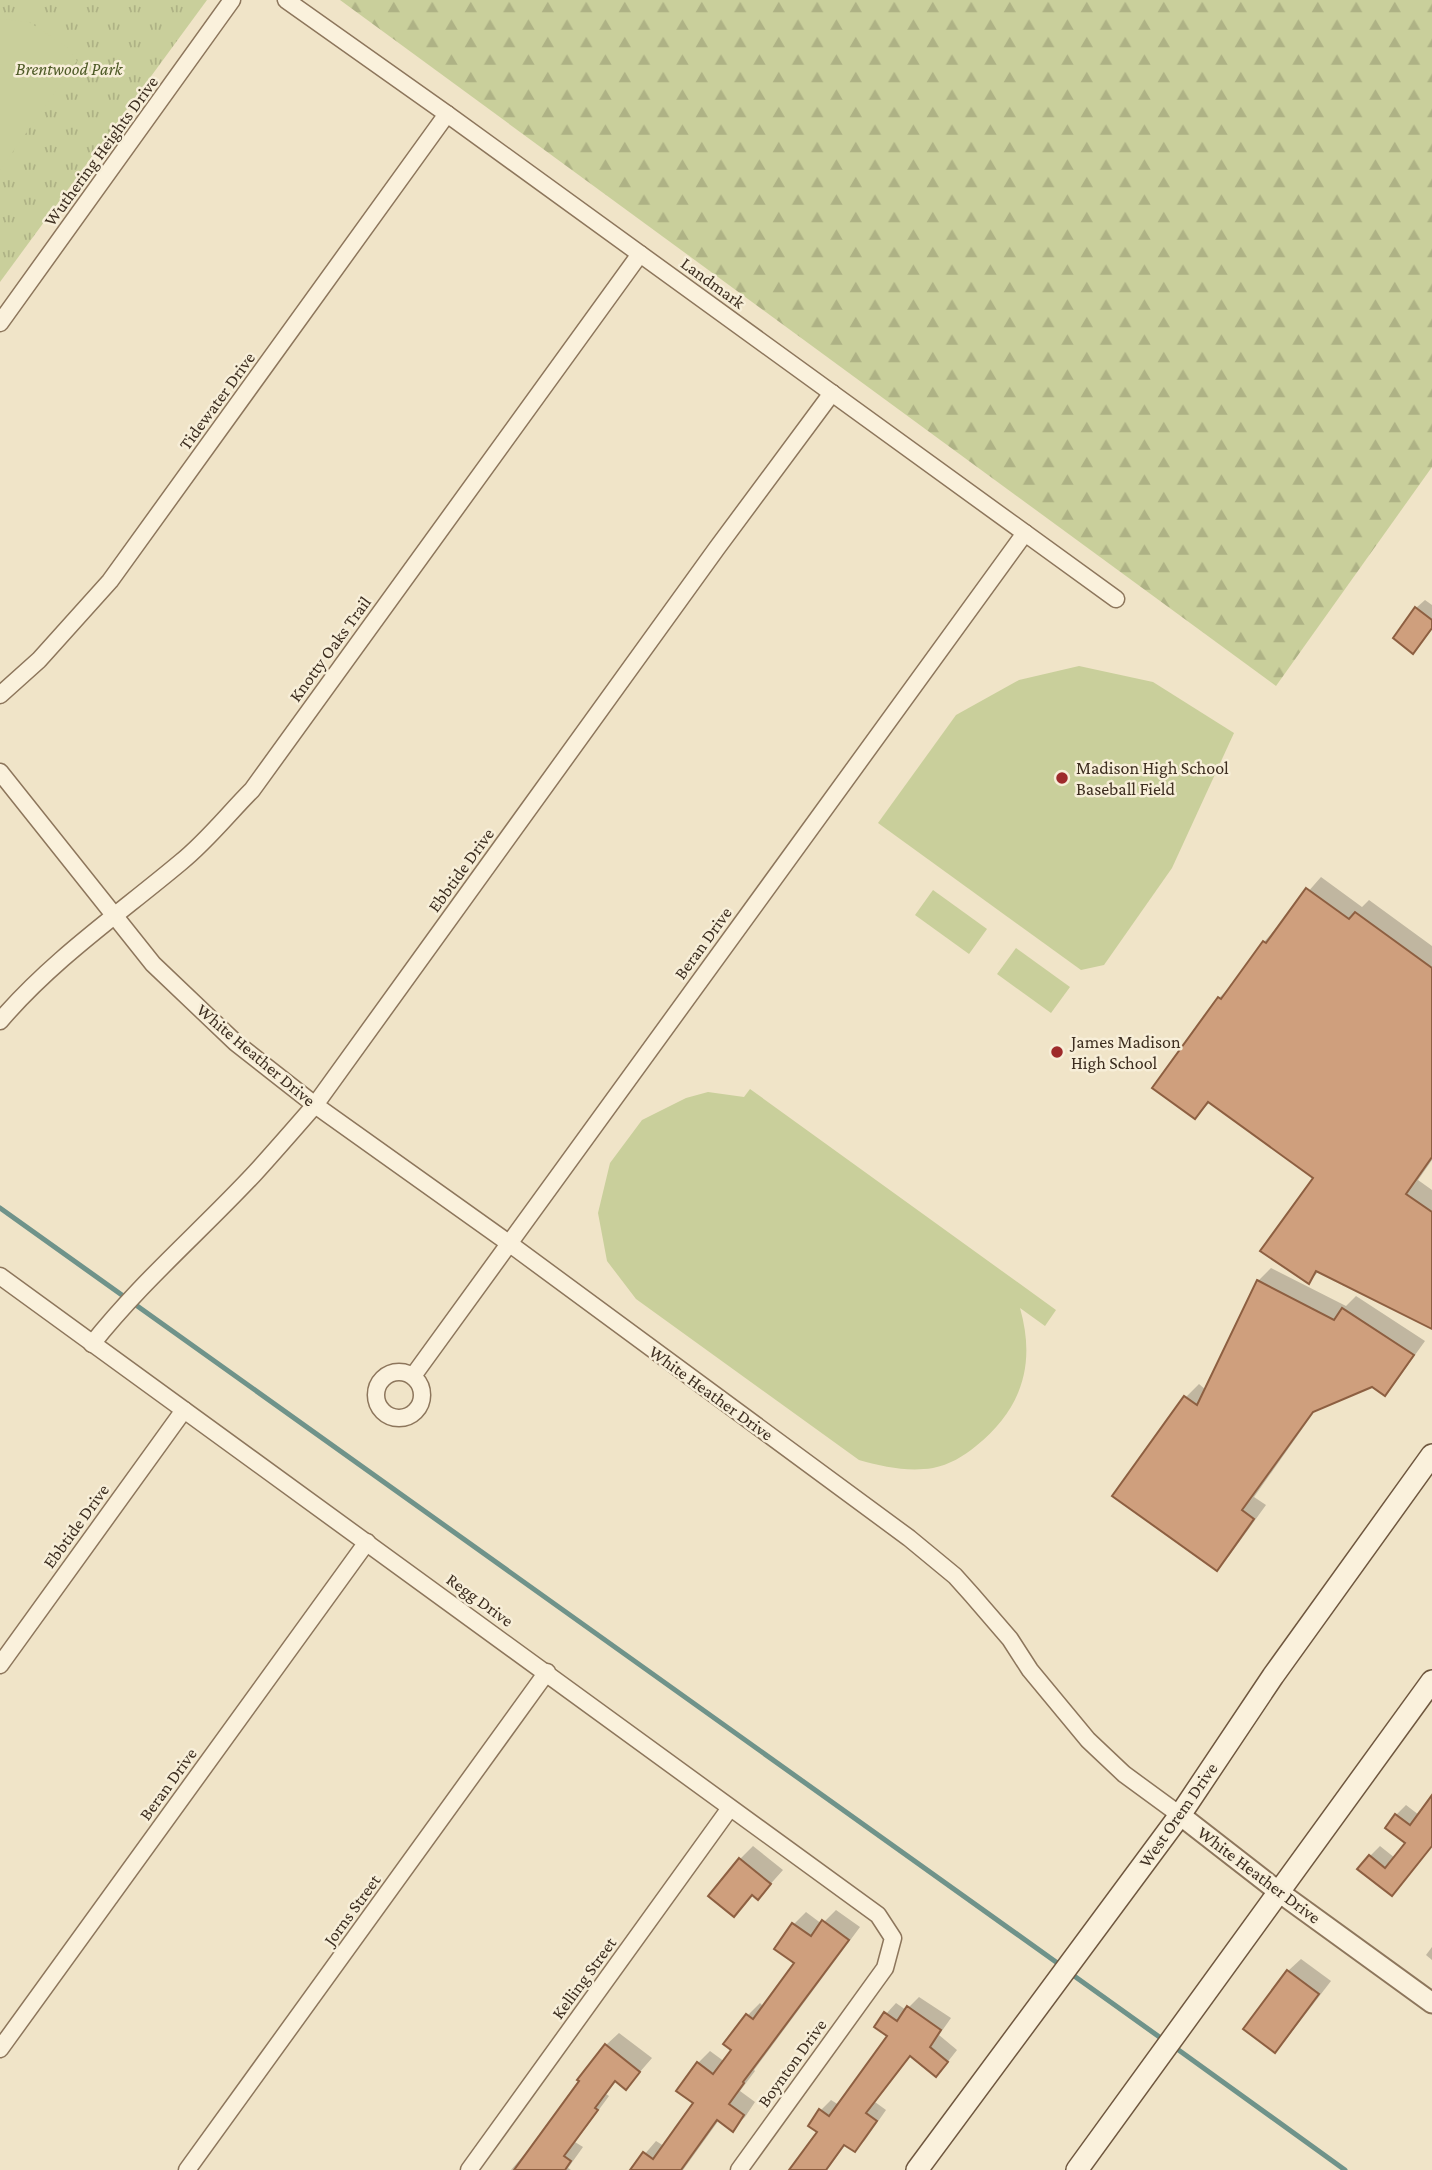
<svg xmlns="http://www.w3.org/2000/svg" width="1432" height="2170" font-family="'Crimson Pro',serif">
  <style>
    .grass { fill: url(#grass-tufts) }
    .forest { fill: url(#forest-firs) }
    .garden { fill: #c9cf9b }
    .shadow { fill: #0003 }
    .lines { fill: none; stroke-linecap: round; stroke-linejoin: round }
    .stream { stroke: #6f938a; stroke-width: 5 }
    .building { fill: #cf9f7d; stroke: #8d5f41; stroke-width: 2 }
    .minor-casing { stroke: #8d765c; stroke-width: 19 }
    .tertiary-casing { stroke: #8d765c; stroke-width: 23 }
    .secondary-casing { stroke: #6f573f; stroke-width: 24 }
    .minor { stroke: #faf1dc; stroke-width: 16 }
    .tertiary { stroke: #faf1dc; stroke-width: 19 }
    .secondary { stroke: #faf1dc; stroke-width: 21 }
    .poi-dot { fill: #9e2a2b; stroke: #f7eed8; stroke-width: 2.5 }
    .labels { text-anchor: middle; stroke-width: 5; stroke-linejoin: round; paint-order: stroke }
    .park-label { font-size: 18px; font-style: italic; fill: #4d5a26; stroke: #f7eed8 }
    .street-label { font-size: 18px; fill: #3d2e20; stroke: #f7eed8 }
    .poi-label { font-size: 18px; fill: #3d2e20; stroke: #f7eed8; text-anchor: start }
  </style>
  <defs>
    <pattern id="grass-tufts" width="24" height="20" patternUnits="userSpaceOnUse" patternTransform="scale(1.75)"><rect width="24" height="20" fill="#c9cf9b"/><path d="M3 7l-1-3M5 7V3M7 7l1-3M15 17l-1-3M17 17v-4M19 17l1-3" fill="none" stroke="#aeb285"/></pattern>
    <pattern id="forest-firs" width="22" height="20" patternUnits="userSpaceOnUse" patternTransform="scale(1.75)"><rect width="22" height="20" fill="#c9cf9b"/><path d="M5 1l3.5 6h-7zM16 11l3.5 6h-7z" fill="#aeb285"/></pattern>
  </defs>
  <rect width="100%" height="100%" fill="#f0e4c8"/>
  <path class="grass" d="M 0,0 L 207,0 L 0,282 Z"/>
  <path class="forest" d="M 340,0 L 1432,0 L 1432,467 L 1276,686 Z"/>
  <g class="garden">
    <path d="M 0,19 L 29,22 L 67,47 L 77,61 L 0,170 Z"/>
    <path d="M 1079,666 L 1153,682 L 1234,733 L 1172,868 L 1104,965 L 1081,970 L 878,823 L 956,715 L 1019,680 Z"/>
    <path d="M 933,890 L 987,929 L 969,954 L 915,915 Z"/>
    <path d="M 1016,948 L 1070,987 L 1051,1013 L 997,974 Z"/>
    <path d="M 750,1089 L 1056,1310 L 1045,1326 L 1020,1308 C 1036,1364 1022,1409 976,1446 C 964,1456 949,1465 933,1468 C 908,1472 884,1467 859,1460 L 636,1299 L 607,1261 L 598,1213 L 610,1163 L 642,1120 L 686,1098 L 708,1092 L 744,1097 Z"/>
  </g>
  <g class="shadow">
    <path d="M 1425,600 L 1432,605 L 1432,629 L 1413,651 L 1416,608 Z"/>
    <path d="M 1321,877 L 1362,907 L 1369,900 L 1432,946 L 1432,1160 L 1418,1180 L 1432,1190 L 1432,1327 L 1319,1271 L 1309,1282 L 1315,1178 L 1210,1102 L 1195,1117 L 1219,998 L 1232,985 L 1264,942 Z"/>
    <path d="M 1271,1268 L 1346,1306 L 1356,1296 L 1425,1341 L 1397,1380 L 1384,1393 L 1373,1385 L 1317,1408 L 1254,1497 L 1266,1505 L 1229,1556 L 1216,1569 L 1114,1495 L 1186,1397 L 1199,1384 L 1206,1390 L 1258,1281 Z"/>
    <path d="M 1432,1798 L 1432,1846 L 1392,1894 L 1370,1856 L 1380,1846 L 1395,1858 L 1408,1842 L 1396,1815 L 1406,1805 L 1419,1815 Z"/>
    <path d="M 753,1846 L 783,1870 L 758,1898 L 754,1894 L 734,1915 L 740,1859 Z"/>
    <path d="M 836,1910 L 860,1927 L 754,2070 L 755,2071 L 740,2091 L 755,2102 L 745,2117 L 732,2129 L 719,2120 L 683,2170 L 631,2170 L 656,2141 L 664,2146 L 695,2102 L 698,2063 L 710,2051 L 725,2062 L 734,2050 L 748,2015 L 760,2003 L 764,2007 L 796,1963 L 794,1924 L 806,1912 L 822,1924 Z"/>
    <path d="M 1432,1947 L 1432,1960 L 1426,1955 Z"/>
    <path d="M 1301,1959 L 1331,1981 L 1287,2038 L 1275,2051 L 1288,1971 Z"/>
    <path d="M 919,1997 L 951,2018 L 939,2035 L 957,2050 L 946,2064 L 911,2055 L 875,2102 L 886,2110 L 865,2140 L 855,2150 L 846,2144 L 827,2170 L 791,2170 L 819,2131 L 810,2125 L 821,2110 L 831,2100 L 839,2105 L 889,2036 L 886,2014 L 896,2003 L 906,2010 Z"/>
    <path d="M 619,2033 L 652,2058 L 626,2088 L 617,2080 L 606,2094 L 609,2096 L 575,2142 L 583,2147 L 568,2168 L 571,2170 L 511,2170 L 530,2148 L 606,2045 Z"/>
  </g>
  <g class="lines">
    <g class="stream">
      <path d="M 0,1208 L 1063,1967"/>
      <path d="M 1070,1973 L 1165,2041"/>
      <path d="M 1173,2046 L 1345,2170"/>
    </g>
  </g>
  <g class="building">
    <path d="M 1415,607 L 1432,620 L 1432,628 L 1413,654 L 1393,638 Z"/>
    <path d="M 1306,888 L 1349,919 L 1355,912 L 1432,968 L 1432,1157 L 1406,1194 L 1432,1212 L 1432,1329 L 1316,1271 L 1309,1284 L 1260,1251 L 1313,1178 L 1208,1102 L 1195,1119 L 1152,1088 L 1218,997 L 1221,999 L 1263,941 L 1266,943 Z"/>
    <path d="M 1257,1280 L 1334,1320 L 1342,1308 L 1414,1355 L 1385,1396 L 1372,1387 L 1313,1412 L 1242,1510 L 1254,1519 L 1217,1571 L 1112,1496 L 1184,1396 L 1197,1405 Z"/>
    <path d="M 1432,1795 L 1432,1846 L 1392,1896 L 1357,1869 L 1369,1855 L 1385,1868 L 1405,1843 L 1385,1828 L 1395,1814 L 1410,1825 Z"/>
    <path d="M 739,1858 L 771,1884 L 758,1900 L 752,1895 L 734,1917 L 708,1896 Z"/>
    <path d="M 822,1920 L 849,1940 L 743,2082 L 744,2083 L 729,2104 L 744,2115 L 733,2132 L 717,2120 L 681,2170 L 630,2170 L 643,2152 L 653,2159 L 693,2103 L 676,2091 L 697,2062 L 713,2074 L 731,2050 L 723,2044 L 746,2014 L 753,2019 L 794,1963 L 774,1949 L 792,1923 L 811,1936 Z"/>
    <path d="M 1287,1970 L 1319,1994 L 1275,2053 L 1243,2029 Z"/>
    <path d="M 907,2006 L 941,2030 L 930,2047 L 948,2062 L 936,2077 L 910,2056 L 866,2113 L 877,2121 L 855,2152 L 844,2145 L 826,2170 L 789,2170 L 817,2132 L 808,2126 L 819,2109 L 829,2116 L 887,2036 L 874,2027 L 884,2012 L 897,2021 Z"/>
    <path d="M 605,2044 L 640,2072 L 626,2090 L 615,2081 L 595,2108 L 598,2110 L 564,2156 L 571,2161 L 565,2170 L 514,2170 L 579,2081 L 577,2080 Z"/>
  </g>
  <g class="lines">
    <defs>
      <g id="minor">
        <path d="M 286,0 L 447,114 L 1116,599"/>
        <path d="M 0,323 L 232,0"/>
        <path d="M 0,695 L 39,660 L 110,581 L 447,114"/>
        <path d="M 0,772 L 153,964 L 236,1043 L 315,1105 L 510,1244 L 909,1538 L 955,1576 L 972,1595 L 1010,1639 L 1030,1670 L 1088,1740 L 1124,1774 L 1180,1815"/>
        <path d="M 0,1021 C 53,959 119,914 181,862 C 207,841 229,813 252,790 L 640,254"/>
        <path d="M 0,1276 C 293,1489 587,1700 878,1915 L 893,1938 L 885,1968 L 739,2170"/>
        <path d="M 92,1344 C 141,1282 201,1231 255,1173 C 275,1151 295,1128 315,1105 L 717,548 L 832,393"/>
        <circle cx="399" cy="1395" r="23"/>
        <path d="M 413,1376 L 1025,533"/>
        <path d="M 0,1665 L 184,1410"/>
        <path d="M 0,2049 L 367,1542"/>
        <path d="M 187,2170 L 547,1672"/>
        <path d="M 469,2170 L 730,1808"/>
      </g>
      <path id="tertiary" d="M 1180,1815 L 1279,1892 L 1432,2003"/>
      <g id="secondary">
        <path d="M 917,2170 L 1180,1815 L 1273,1676 L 1432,1455"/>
        <path d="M 1077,2170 L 1432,1681"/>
      </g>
    </defs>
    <use href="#minor" class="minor-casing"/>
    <use href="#tertiary" class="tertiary-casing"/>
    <use href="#secondary" class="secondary-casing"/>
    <use href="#minor" class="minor"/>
    <use href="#tertiary" class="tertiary"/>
    <use href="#secondary" class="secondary"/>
  </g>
  <g class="poi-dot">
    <circle cx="1062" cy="778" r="7"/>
    <circle cx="1057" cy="1052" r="7"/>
  </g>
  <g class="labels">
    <g class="park-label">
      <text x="69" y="75">Brentwood Park</text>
    </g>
    <g class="street-label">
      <text transform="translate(101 151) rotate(-54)" y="6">Wuthering Heights Drive</text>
      <text transform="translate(713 283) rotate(36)" y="6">Landmark</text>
      <text transform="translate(217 401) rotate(-54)" y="6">Tidewater Drive</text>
      <text transform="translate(330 649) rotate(-54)" y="6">Knotty Oaks Trail</text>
      <text transform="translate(461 870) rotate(-54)" y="6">Ebbtide Drive</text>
      <text transform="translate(703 943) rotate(-54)" y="6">Beran Drive</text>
      <text transform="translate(256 1055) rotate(40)" y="6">White Heather Drive</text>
      <text transform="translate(711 1393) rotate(36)" y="6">White Heather Drive</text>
      <text transform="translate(76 1526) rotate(-54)" y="6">Ebbtide Drive</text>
      <text transform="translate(480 1600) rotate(36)" y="6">Regg Drive</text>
      <text transform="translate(168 1784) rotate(-54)" y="6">Beran Drive</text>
      <text transform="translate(1178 1815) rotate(-55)" y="6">West Orem Drive</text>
      <text transform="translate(1259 1875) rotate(37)" y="6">White Heather Drive</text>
      <text transform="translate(352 1910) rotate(-54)" y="6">Jorns Street</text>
      <text transform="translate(584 1978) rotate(-54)" y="6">Kelling Street</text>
      <text transform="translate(792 2063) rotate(-54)" y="6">Boynton Drive</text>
    </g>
    <g class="poi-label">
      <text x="1076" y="774">Madison High School<tspan x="1076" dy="21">Baseball Field</tspan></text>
      <text x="1071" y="1048">James Madison<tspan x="1071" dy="21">High School</tspan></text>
    </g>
  </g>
</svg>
